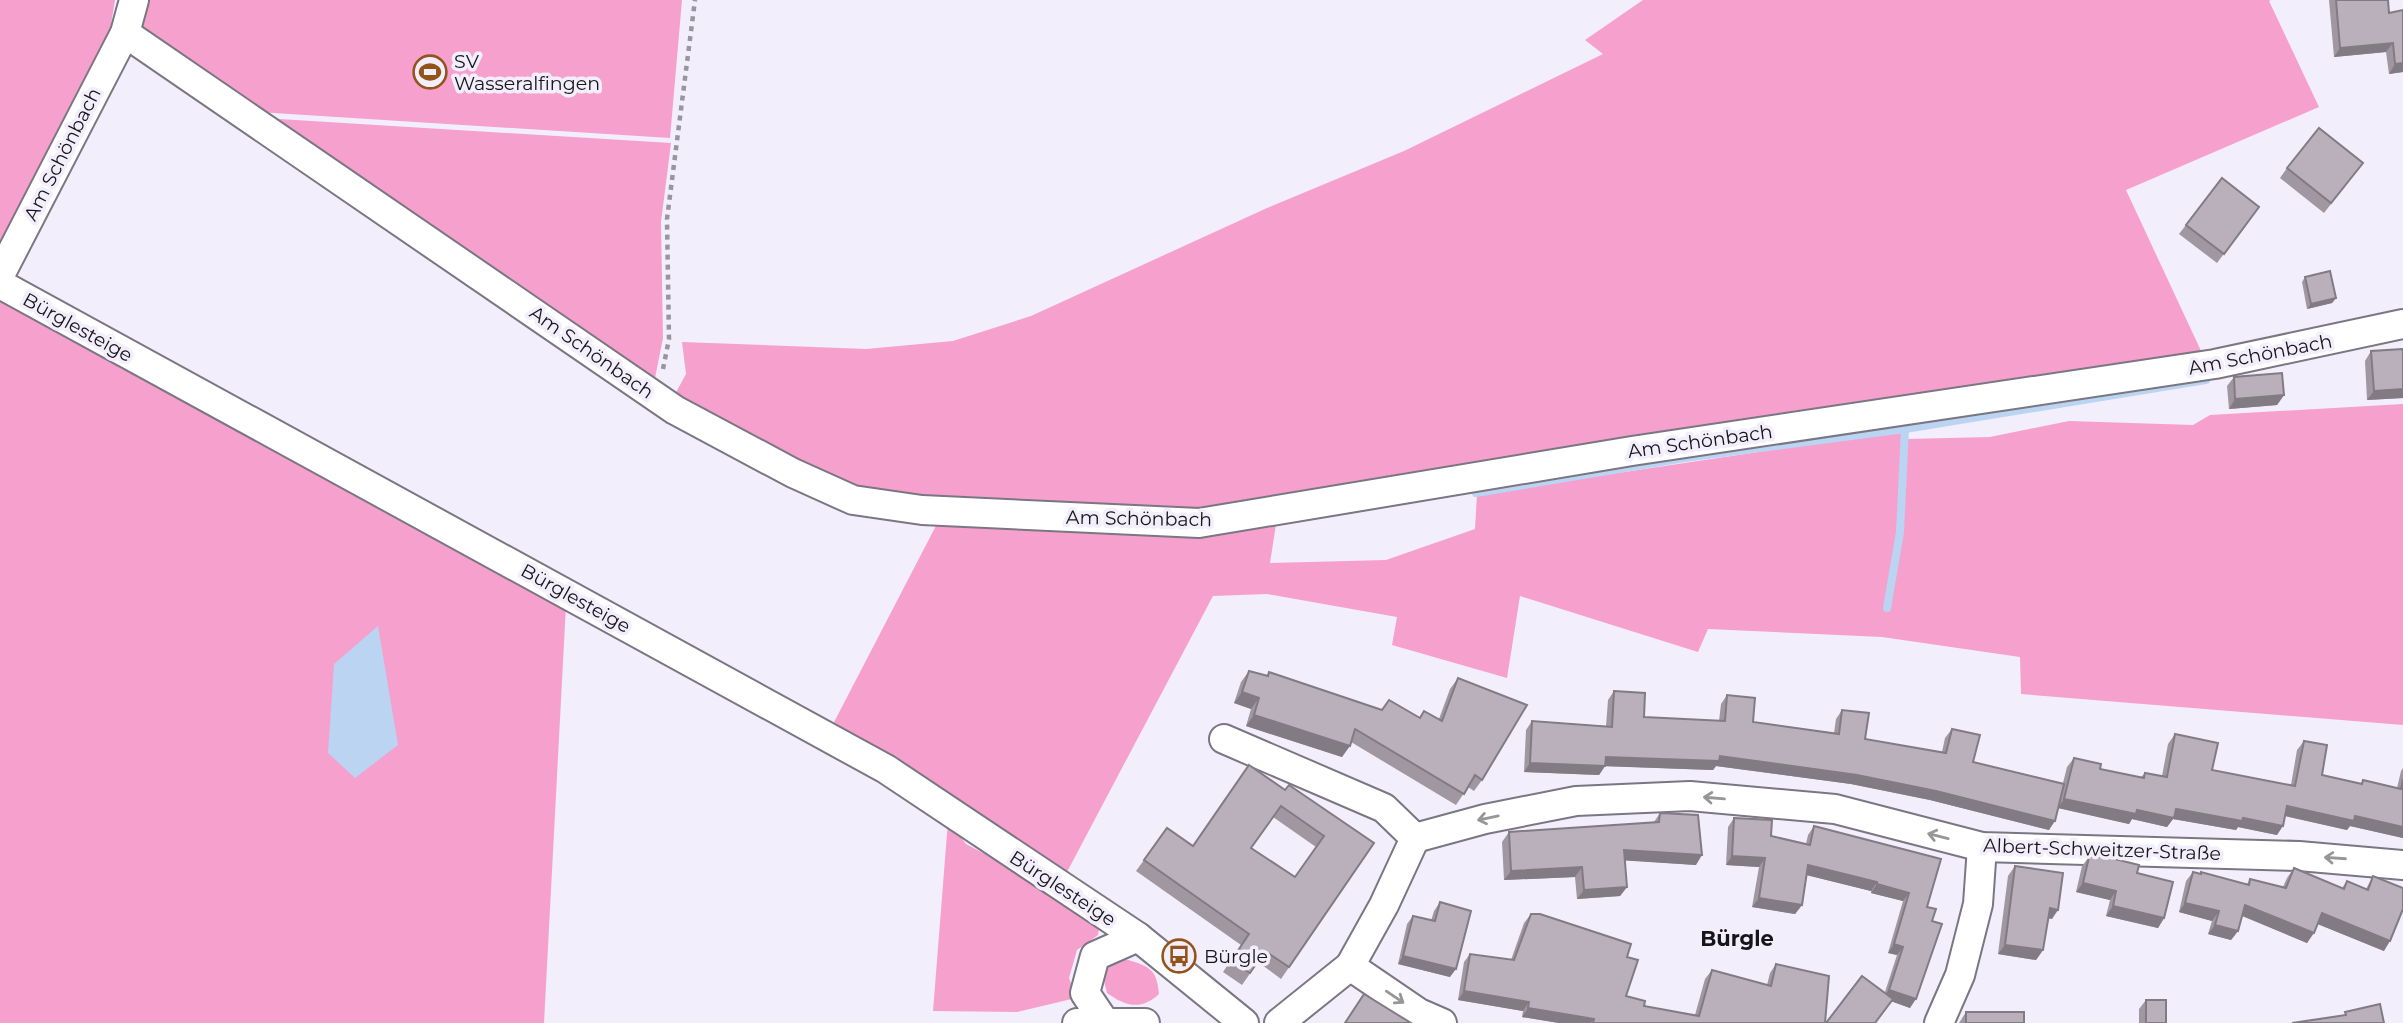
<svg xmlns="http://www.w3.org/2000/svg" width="2403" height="1023" font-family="Montserrat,sans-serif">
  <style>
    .green { fill: #f6a0ce; fill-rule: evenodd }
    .water { fill: #bad4f2 }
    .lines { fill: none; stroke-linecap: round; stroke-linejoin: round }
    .stream { stroke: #bad4f2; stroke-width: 8 }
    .minor-casing { stroke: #7a7682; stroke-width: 32 }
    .path { stroke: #98959f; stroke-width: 4.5; stroke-dasharray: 5 5; stroke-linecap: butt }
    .minor { stroke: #fff; stroke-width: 28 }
    .wall { fill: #a097a1; fill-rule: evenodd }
    .shaded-wall { fill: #827b83 }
    .building { fill: #bab0bb; stroke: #827b83; stroke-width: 2; fill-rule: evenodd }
    .oneway { stroke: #969698 }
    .labels { text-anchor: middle; stroke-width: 7; stroke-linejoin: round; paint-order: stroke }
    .poi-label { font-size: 19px; fill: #161519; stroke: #f2eefc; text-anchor: start }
    .street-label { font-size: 19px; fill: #161519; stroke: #f2eefc }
    .neighbourhood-label { font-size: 21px; font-weight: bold; fill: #161519; stroke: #f2eefc }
  </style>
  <rect width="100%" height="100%" fill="#f2eefc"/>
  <g class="green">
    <path d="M 0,0 L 115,0 L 108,42 L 0,241 Z"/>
    <path d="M 134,0 L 682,0 L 670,138 L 242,111 L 125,33 Z"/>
    <path d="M 1643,0 L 2271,0 L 2269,1 L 2319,107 L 2126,190 L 2202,353 L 1221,508 L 1155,511 L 877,494 L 805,471 L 674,396 L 686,374 L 682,342 L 866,349 L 953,341 L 1031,316 L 1267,208 L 1404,151 L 1603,54 L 1585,40 Z"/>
    <path d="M 263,118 L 671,143 L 661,222 L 663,338 L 653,388 Z"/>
    <path d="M 0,293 L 566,605 L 544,1023 L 0,1023 Z"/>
    <path d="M 2403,404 L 2403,725 L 2021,694 L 2020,657 L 1882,637 L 1708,629 L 1698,652 L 1520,596 L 1507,678 L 1392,645 L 1397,617 L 1267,594 L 1213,596 L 1067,872 L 911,770 L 832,726 L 940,518 L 1277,518 L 1270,563 L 1386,560 L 1475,529 L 1477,494 L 1898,431 L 1906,439 L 1990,437 L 2069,421 L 2193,425 L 2210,415 ZM 1903,474 L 1900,532 L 1889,595 Z"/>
    <path d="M 948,821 L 966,844 L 1019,872 L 1100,923 L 1098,935 L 1077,950 L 1069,978 L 1076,998 L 1017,1012 L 933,1011 Z"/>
    <path d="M 1125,959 C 1148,966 1157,968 1159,994 C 1141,1011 1125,1006 1107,993 L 1103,977 L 1110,964 Z"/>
  </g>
  <path class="water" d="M 378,626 L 398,745 L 355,778 L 328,753 L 334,664 Z"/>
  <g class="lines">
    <g class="stream">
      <path d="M 1476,493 L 1685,458 L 1905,429"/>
      <path d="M 1887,608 L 1900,532 L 1905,429 L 2206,380"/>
    </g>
    <defs>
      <g id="minor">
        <path d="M 125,33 L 675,410 L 793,473 L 853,500 L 922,510 L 1199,523 L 1632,451 L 2215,364 L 2403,324"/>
        <path d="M 0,275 L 125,33 L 134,0"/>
        <path d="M 0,284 L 886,769 L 1138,937 L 1244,1023"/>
        <path d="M 1224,739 L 1384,808 L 1415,838"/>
        <path d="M 1415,838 L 1485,819 L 1576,801 L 1690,796 L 1835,809 L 1982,847 L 2299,856 L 2403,865"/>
        <path d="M 1350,966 L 1419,1013 L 1442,1023"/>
        <path d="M 1104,1021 L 1085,993 L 1095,956 L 1138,937"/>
        <path d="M 1077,1023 L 1145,1023"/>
        <path d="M 1279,1023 L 1350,966 L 1384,905 L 1415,838"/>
        <path d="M 1939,1023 L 1960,975 L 1978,904 L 1982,847"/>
      </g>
    </defs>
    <use href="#minor" class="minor-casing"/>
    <path class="path" d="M 663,369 L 669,339 L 667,219 L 695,0"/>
    <use href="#minor" class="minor"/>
  </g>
  <g class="wall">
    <path d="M 2329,0 L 2388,0 L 2389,13 L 2403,72 L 2389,74 L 2386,52 L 2334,57 Z"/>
    <path d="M 2363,163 L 2324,213 L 2280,178 L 2287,168 Z"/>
    <path d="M 2259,207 L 2217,263 L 2179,234 L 2186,225 Z"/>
    <path d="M 2305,277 L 2336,298 L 2332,303 L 2307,309 L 2302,282 Z"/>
    <path d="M 2403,349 L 2403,398 L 2367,400 L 2365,361 L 2371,351 Z"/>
    <path d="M 2234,377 L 2284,395 L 2277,405 L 2229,409 L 2227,386 Z"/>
    <path d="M 1249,671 L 1266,676 L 1269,672 L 1382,710 L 1389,700 L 1419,718 L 1424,711 L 1439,719 L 1450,689 L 1458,678 L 1482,780 L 1474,791 L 1468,787 L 1456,805 L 1351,742 L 1342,757 L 1246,726 L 1251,709 L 1234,703 L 1241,682 Z"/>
    <path d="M 1614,691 L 1644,717 L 1719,721 L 1721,704 L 1727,695 L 1753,722 L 1834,733 L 1836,719 L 1842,710 L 1865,739 L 1942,752 L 1945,738 L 1952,729 L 1973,762 L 2063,783 L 2067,767 L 2074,758 L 2100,769 L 2141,777 L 2145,773 L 2162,776 L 2168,744 L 2175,734 L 2212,770 L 2291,785 L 2297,750 L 2304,741 L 2322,775 L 2361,784 L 2363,780 L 2397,788 L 2401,771 L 2403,768 L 2403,838 L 2350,826 L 2347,830 L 2285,816 L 2277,835 L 2238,827 L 2236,830 L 2173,819 L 2167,827 L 2132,819 L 2129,824 L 2058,808 L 2049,830 L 1930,800 L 1851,784 L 1716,766 L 1713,770 L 1605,766 L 1599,775 L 1524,772 L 1526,730 L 1532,721 L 1606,726 L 1608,700 Z"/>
    <path d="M 1285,790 L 1374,843 L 1281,979 L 1258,962 L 1242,985 L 1223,972 L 1241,945 L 1136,871 L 1167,828 L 1193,846 ZM 1273,817 L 1316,847 L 1295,877 L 1251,848 Z"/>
    <path d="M 1660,813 L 1696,865 L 1625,860 L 1627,887 L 1620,896 L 1577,899 L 1575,877 L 1504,880 L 1502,842 L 1509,832 L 1654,822 Z"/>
    <path d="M 1734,818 L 1771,836 L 1806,844 L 1808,835 L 1814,826 L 1927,907 L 1910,1008 L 1891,1001 L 1885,992 L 1897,955 L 1888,953 L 1903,901 L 1871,893 L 1871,891 L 1807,875 L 1802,905 L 1795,914 L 1752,907 L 1759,867 L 1726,865 L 1728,827 Z"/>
    <path d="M 2089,857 L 2137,873 L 2164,918 L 2158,928 L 2106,916 L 2110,900 L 2076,892 L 2082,866 Z"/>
    <path d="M 2015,866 L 2052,919 L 2048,918 L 2043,950 L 2036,960 L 1998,954 L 2008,876 Z"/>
    <path d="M 2294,868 L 2342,888 L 2347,881 L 2366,889 L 2373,876 L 2384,951 L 2318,924 L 2307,943 L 2242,916 L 2238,931 L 2231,940 L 2208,934 L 2212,921 L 2179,912 L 2186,881 L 2193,872 L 2247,884 L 2250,879 L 2283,887 L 2287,878 Z"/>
    <path d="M 1440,902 L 1450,977 L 1398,964 L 1407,924 L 1413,916 L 1431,921 L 1434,911 Z"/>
    <path d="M 1531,914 L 1627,957 L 1626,996 L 1644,1006 L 1695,1015 L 1705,979 L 1712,970 L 1767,985 L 1770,973 L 1776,964 L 1825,1023 L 1559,1023 L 1522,1017 L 1523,1011 L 1458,1000 L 1464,962 L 1470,954 L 1511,960 L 1524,923 Z"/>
    <path d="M 2146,1000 L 2166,1023 L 2139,1023 L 2139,1009 Z"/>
    <path d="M 1966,1012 L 2024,1023 L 1959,1023 Z"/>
  </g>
  <g class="shaded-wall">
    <path d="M 2393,43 L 2386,52 L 2334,57 L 2340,48 Z"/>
    <path d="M 2403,63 L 2403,72 L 2389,74 L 2395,64 Z"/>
    <path d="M 2336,298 L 2332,303 L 2307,309 L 2311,304 Z"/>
    <path d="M 2403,389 L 2403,398 L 2367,400 L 2374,391 Z"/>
    <path d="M 2284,395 L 2277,405 L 2229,409 L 2235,399 Z"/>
    <path d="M 1242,692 L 1259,698 L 1251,709 L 1234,703 Z"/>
    <path d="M 1254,715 L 1350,746 L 1342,757 L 1246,726 Z"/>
    <path d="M 1720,756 L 1857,775 L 1936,791 L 2055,821 L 2049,830 L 1930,800 L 1851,784 L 1716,766 L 1713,770 L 1600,766 L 1606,757 Z"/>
    <path d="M 1530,763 L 1605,766 L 1599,775 L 1524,772 Z"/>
    <path d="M 2064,799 L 2137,810 L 2176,809 L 2243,818 L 2283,826 L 2277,835 L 2238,827 L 2236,830 L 2173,819 L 2167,827 L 2132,819 L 2129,824 L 2058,808 Z"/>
    <path d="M 2287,806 L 2355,816 L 2403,827 L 2403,838 L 2350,826 L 2347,830 L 2281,815 Z"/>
    <path d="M 1624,850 L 1702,855 L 1696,865 L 1617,860 Z"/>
    <path d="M 1732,856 L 1765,858 L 1759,867 L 1726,865 Z"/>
    <path d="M 1808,865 L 1877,882 L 1871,891 L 1802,874 Z"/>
    <path d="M 1582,867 L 1575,877 L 1504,880 L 1511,871 Z"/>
    <path d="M 2083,883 L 2116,891 L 2110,900 L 2076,892 Z"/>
    <path d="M 1877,884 L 1909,893 L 1903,901 L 1871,893 Z"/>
    <path d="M 1627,887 L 1620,896 L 1577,899 L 1584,890 Z"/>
    <path d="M 1759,898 L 1802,905 L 1795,914 L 1752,907 Z"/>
    <path d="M 2185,903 L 2219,911 L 2212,921 L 2179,912 Z"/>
    <path d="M 2245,905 L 2314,933 L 2307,943 L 2238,914 Z"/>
    <path d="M 2113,906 L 2164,918 L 2158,928 L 2106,916 Z"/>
    <path d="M 2050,908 L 2058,910 L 2052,919 L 2043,917 Z"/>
    <path d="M 2322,913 L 2390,941 L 2384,951 L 2315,923 Z"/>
    <path d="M 2215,925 L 2238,931 L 2231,940 L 2208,934 Z"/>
    <path d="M 1894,944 L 1903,947 L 1897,955 L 1888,953 Z"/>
    <path d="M 2005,945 L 2043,950 L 2036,960 L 1998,954 Z"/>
    <path d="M 1403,956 L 1456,969 L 1450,977 L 1398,964 Z"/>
    <path d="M 1889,990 L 1916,999 L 1910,1008 L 1882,998 Z"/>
    <path d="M 1464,991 L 1529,1002 L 1523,1011 L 1458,1000 Z"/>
    <path d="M 1528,1008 L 1594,1019 L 1591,1023 L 1559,1023 L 1522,1017 Z"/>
  </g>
  <g class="building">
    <path d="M 2336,0 L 2388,0 L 2389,13 L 2403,10 L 2403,63 L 2395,64 L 2393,43 L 2340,48 Z"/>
    <path d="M 2319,128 L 2363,163 L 2331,203 L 2287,168 Z"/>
    <path d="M 2222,178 L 2259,207 L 2224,254 L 2186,225 Z"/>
    <path d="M 2330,271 L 2336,298 L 2311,304 L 2305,277 Z"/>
    <path d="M 2403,349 L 2403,389 L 2374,391 L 2371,351 Z"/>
    <path d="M 2282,373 L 2284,395 L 2235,399 L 2234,377 Z"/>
    <path d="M 1249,671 L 1268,676 L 1269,672 L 1382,710 L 1389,700 L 1420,718 L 1424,711 L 1442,721 L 1458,678 L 1527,705 L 1482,780 L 1475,775 L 1464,794 L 1355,729 L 1350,746 L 1254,715 L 1259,698 L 1242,692 Z"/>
    <path d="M 1614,691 L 1645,693 L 1644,717 L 1725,721 L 1727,695 L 1755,698 L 1753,722 L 1839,734 L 1842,710 L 1869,713 L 1865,739 L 1946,753 L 1952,729 L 1980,735 L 1973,762 L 2064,784 L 2055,821 L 1936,791 L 1857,775 L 1720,756 L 1719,761 L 1606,757 L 1605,766 L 1530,763 L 1532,721 L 1612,727 Z"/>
    <path d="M 2175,734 L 2218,743 L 2212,770 L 2295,786 L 2304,741 L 2327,745 L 2322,775 L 2362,784 L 2363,780 L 2401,789 L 2403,779 L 2403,827 L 2355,816 L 2354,821 L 2287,806 L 2283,826 L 2243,818 L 2242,821 L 2176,809 L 2174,818 L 2137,810 L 2136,814 L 2064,799 L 2074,758 L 2101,764 L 2100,769 L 2144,778 L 2145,773 L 2167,777 Z"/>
    <path d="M 1249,765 L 1285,790 L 1289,785 L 1374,843 L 1289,967 L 1265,951 L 1250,973 L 1231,961 L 1249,934 L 1144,860 L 1167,828 L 1193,846 ZM 1281,806 L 1324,836 L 1295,877 L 1251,848 Z"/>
    <path d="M 1660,813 L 1698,815 L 1702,855 L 1624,850 L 1627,887 L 1584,890 L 1582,867 L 1511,871 L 1509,832 L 1659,822 Z"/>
    <path d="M 1734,818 L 1772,820 L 1771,836 L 1810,845 L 1814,826 L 1941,859 L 1927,907 L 1936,909 L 1932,921 L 1942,924 L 1916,999 L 1889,990 L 1903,947 L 1894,944 L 1909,893 L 1877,884 L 1877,882 L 1808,865 L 1802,905 L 1759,898 L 1765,858 L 1732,856 Z"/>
    <path d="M 2089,857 L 2107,857 L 2139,865 L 2137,873 L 2173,882 L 2164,918 L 2113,906 L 2116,891 L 2083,883 Z"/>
    <path d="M 2015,866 L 2063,873 L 2058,910 L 2050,908 L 2043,950 L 2005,945 Z"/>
    <path d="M 2294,868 L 2344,889 L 2347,881 L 2368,890 L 2373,876 L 2403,888 L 2403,909 L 2390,941 L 2322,913 L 2314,933 L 2245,905 L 2238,931 L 2215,925 L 2219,911 L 2185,903 L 2193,872 L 2201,874 L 2201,872 L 2249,885 L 2250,879 L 2286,888 Z"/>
    <path d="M 1440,902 L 1471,911 L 1456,969 L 1403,956 L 1413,916 L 1435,921 Z"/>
    <path d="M 1531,914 L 1540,914 L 1631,944 L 1627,957 L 1638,960 L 1626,996 L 1645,1001 L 1644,1006 L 1699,1016 L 1712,970 L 1771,986 L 1776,964 L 1829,976 L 1825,1023 L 1593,1023 L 1594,1019 L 1528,1008 L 1529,1002 L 1464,991 L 1470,954 L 1514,960 Z"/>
    <path d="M 1862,976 L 1893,999 L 1875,1023 L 1826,1023 Z"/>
    <path d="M 1364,994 L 1411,1023 L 1345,1023 Z"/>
    <rect x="2146" y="1000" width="20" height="23"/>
    <path d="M 2380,1004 L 2384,1023 L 2292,1023 L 2346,1015 L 2345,1012 Z"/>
    <rect x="1966" y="1012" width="58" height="11"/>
  </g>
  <defs><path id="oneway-shaft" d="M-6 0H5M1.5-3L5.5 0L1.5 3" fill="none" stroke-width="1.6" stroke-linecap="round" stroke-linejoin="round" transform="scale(1.75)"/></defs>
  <g class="oneway">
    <use href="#oneway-shaft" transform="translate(1714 798) rotate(-175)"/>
    <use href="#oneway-shaft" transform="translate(1488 818) rotate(168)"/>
    <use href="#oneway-shaft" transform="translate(1938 836) rotate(-166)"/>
    <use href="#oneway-shaft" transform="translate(2335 858) rotate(-176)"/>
    <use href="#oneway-shaft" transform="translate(1395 997) rotate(34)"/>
  </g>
  <defs>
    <symbol id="stadium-ring" viewBox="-11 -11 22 22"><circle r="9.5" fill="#f2eefc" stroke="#93541c" stroke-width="1.5"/><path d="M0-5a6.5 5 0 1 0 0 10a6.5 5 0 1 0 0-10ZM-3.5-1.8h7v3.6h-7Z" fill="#93541c"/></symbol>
    <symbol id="bus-ring" viewBox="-11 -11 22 22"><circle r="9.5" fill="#f2eefc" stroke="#93541c" stroke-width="1.5"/><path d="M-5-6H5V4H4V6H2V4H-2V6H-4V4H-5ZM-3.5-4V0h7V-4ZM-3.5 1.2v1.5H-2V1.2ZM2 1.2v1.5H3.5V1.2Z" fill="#93541c"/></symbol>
  </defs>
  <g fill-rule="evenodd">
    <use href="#stadium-ring" x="411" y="53" width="38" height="38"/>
    <use href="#bus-ring" x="1160" y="937" width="38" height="38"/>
  </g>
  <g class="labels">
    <g class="poi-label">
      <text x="454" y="68">SV<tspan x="454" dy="22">Wasseralfingen</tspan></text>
      <text x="1204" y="963">Bürgle</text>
    </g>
    <g class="street-label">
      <text transform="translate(62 154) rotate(-63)" y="7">Am Schönbach</text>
      <text transform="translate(78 327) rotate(29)" y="7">Bürglesteige</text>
      <text transform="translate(592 352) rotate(35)" y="7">Am Schönbach</text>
      <text transform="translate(2260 354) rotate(-11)" y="7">Am Schönbach</text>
      <text transform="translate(1700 441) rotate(-8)" y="7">Am Schönbach</text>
      <text transform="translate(1139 518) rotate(1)" y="7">Am Schönbach</text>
      <text transform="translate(576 598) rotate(29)" y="7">Bürglesteige</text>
      <text transform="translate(2102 849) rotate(2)" y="7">Albert-Schweitzer-Straße</text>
      <text transform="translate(1063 888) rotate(33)" y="7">Bürglesteige</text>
    </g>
    <g class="neighbourhood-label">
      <text x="1737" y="946">Bürgle</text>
    </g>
  </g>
</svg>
